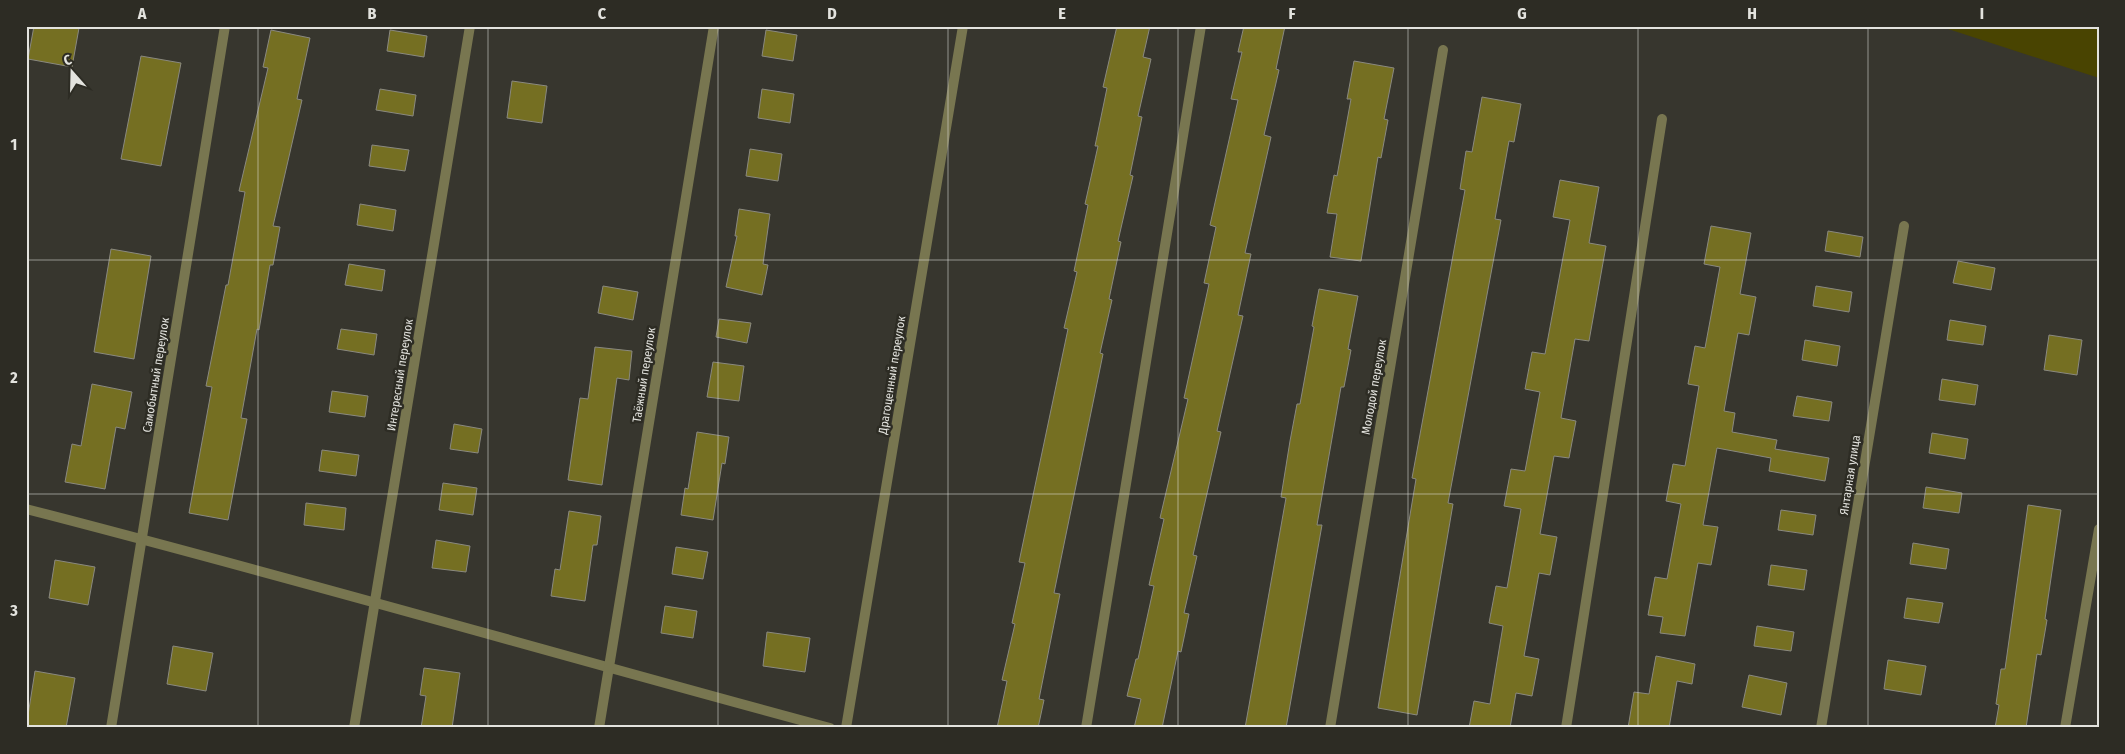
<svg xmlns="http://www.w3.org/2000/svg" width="2125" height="754" font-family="'Fira Sans Condensed',sans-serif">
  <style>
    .green { fill: #494401 }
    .building { fill: #756f22; stroke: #8a8980 }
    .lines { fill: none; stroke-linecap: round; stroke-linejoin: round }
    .minor { stroke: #787650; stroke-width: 10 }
    .grid { fill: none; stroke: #e3e3de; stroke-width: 1; stroke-opacity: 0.55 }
    .labels { text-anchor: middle; stroke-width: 5; stroke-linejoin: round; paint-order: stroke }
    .street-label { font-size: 12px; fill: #e3e3de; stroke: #2d2c24 }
    .neatline { fill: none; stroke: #e3e3de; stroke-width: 2 }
    .grid-label { font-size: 16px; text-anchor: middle; font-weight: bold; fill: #e3e3de }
  </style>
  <rect width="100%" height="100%" fill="#37362e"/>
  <path class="green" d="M 1939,26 L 2099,26 L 2099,78 Z"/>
  <g class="building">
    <path d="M 34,26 L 79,28 L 72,67 L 28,59 Z"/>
    <path d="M 1117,26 L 1150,26 L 1143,57 L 1151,59 L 1138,116 L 1142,117 L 1130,175 L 1133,176 L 1118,241 L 1121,242 L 1109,299 L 1112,300 L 1100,353 L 1103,354 L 1054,593 L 1060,594 L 1039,699 L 1044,700 L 1038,728 L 997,728 L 1007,681 L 1002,680 L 1015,624 L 1012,623 L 1025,563 L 1019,562 L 1068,329 L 1064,328 L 1077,272 L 1074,271 L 1088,205 L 1085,204 L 1098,146 L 1095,146 L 1107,88 L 1103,87 Z"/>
    <path d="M 1244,26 L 1285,26 L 1276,69 L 1279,70 L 1264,135 L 1271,137 L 1245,253 L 1251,254 L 1238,315 L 1243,316 L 1217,431 L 1221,432 L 1193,555 L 1197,556 L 1184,613 L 1189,614 L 1181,652 L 1178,651 L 1162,728 L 1134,728 L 1141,699 L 1127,696 L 1136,659 L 1138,659 L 1154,586 L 1149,585 L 1164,519 L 1160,518 L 1188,399 L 1184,398 L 1209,284 L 1204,283 L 1216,227 L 1210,225 L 1238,100 L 1231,99 L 1242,52 L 1238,52 Z"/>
    <path d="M 271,30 L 310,38 L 297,99 L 302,100 L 273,226 L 280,227 L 273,265 L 270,265 L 259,330 L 257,329 L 241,418 L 247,419 L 228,520 L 189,513 L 212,387 L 206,386 L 226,285 L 228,285 L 245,192 L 239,191 L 268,68 L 263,67 Z"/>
    <path d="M 390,30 L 427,36 L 424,57 L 387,51 Z"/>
    <path d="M 766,30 L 797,35 L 793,61 L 762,56 Z"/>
    <path d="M 141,56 L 181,63 L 161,166 L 121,159 Z"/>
    <path d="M 1354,61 L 1394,68 L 1384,119 L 1388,120 L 1381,158 L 1378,157 L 1361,261 L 1330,257 L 1337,214 L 1327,213 L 1334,175 L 1337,176 L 1351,99 L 1347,99 Z"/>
    <path d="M 512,81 L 547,86 L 542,123 L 507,118 Z"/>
    <path d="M 380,89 L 416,95 L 413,116 L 376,110 Z"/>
    <path d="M 762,89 L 794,94 L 790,123 L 758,118 Z"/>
    <path d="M 1482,97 L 1521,104 L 1514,142 L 1509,141 L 1495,219 L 1501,220 L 1448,503 L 1453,504 L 1417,715 L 1378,708 L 1416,479 L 1412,478 L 1465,190 L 1460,189 L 1466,151 L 1472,152 Z"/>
    <path d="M 372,145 L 409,150 L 405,171 L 369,166 Z"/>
    <path d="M 750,149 L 782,154 L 778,181 L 746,176 Z"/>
    <path d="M 1560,180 L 1599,187 L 1589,243 L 1606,246 L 1589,341 L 1575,339 L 1561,418 L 1576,421 L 1569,458 L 1554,456 L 1540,534 L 1557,537 L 1550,575 L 1539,573 L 1524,656 L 1539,659 L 1532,696 L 1516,693 L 1510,728 L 1469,728 L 1474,701 L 1490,704 L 1503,626 L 1489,623 L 1496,586 L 1507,588 L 1521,509 L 1504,506 L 1511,469 L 1525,471 L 1540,392 L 1525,389 L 1532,352 L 1545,354 L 1570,220 L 1553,217 Z"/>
    <path d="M 360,204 L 396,210 L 393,231 L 357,225 Z"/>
    <path d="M 739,209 L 770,214 L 763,264 L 768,265 L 762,295 L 726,287 L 737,236 L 735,236 Z"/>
    <path d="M 1711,226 L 1751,233 L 1740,294 L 1756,297 L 1749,335 L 1738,333 L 1724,411 L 1735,413 L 1732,432 L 1777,440 L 1775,449 L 1829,458 L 1825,481 L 1769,471 L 1771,458 L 1717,448 L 1703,525 L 1718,527 L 1711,565 L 1698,563 L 1685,636 L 1660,633 L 1663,617 L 1648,615 L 1655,577 L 1667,579 L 1681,504 L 1666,501 L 1673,464 L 1685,466 L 1699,386 L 1688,384 L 1695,346 L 1705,348 L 1720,267 L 1704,264 Z"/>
    <path d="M 1828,231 L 1863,237 L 1860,257 L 1825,251 Z"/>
    <path d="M 111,249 L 151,256 L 134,359 L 94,352 Z"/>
    <path d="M 1958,261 L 1995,268 L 1991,290 L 1953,283 Z"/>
    <path d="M 349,264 L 385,270 L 382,291 L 345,285 Z"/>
    <path d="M 603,286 L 638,292 L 633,320 L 598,313 Z"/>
    <path d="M 1816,286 L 1852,292 L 1849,312 L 1813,306 Z"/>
    <path d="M 1319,289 L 1358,296 L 1348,349 L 1351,350 L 1344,387 L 1341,387 L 1327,467 L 1317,525 L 1322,525 L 1286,728 L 1245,728 L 1286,498 L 1281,497 L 1290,441 L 1297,404 L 1300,404 L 1314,327 L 1312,326 Z"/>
    <path d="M 719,319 L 751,323 L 747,343 L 716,337 Z"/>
    <path d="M 1950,320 L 1986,326 L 1983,345 L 1947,340 Z"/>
    <path d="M 341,329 L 377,334 L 374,355 L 337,349 Z"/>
    <path d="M 2049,335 L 2082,340 L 2077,375 L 2044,370 Z"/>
    <path d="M 1805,340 L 1840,346 L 1837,366 L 1802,360 Z"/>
    <path d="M 595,347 L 632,351 L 629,380 L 617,378 L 602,485 L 568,480 L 580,398 L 588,399 Z"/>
    <path d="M 713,362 L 744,366 L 739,401 L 707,397 Z"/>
    <path d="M 1942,379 L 1978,385 L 1975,405 L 1939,400 Z"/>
    <path d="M 92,384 L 132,392 L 125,429 L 116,427 L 105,489 L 65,482 L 72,444 L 81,446 Z"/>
    <path d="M 332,391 L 368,396 L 365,417 L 329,412 Z"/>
    <path d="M 1797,396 L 1832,402 L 1829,421 L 1793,416 Z"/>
    <path d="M 454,424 L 482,429 L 478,453 L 450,449 Z"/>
    <path d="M 697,432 L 729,437 L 725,464 L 722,463 L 713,520 L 681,515 L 685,488 L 688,489 Z"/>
    <path d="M 1932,433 L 1968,439 L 1965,459 L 1929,453 Z"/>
    <path d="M 322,450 L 359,455 L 356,476 L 319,471 Z"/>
    <path d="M 443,483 L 477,488 L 473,515 L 439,510 Z"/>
    <path d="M 1926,487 L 1962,493 L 1959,513 L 1923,508 Z"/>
    <path d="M 306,503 L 346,508 L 344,530 L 304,525 Z"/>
    <path d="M 2028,505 L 2061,510 L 2045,619 L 2047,620 L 2041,655 L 2037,654 L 2026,728 L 1995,728 L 1999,705 L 1996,704 L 2001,669 L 2005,669 Z"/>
    <path d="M 1781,510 L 1816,515 L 1813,535 L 1778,530 Z"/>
    <path d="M 569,511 L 601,516 L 597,545 L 593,545 L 585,601 L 551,596 L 555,569 L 560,570 Z"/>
    <path d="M 436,540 L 470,546 L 466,572 L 432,568 Z"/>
    <path d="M 1913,543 L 1949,549 L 1946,569 L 1910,564 Z"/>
    <path d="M 676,547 L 708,552 L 703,579 L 672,574 Z"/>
    <path d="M 55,560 L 95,567 L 88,605 L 49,598 Z"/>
    <path d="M 1771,565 L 1807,570 L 1804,590 L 1768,585 Z"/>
    <path d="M 1907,598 L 1943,603 L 1939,623 L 1904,618 Z"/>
    <path d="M 665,606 L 697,611 L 693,638 L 661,633 Z"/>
    <path d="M 1757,626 L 1794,632 L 1791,651 L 1754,646 Z"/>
    <path d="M 767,632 L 810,638 L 805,672 L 763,666 Z"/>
    <path d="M 173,646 L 213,653 L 206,691 L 167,684 Z"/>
    <path d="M 1656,656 L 1695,664 L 1692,684 L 1677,681 L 1669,728 L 1628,728 L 1634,692 L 1649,694 Z"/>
    <path d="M 1888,660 L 1926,666 L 1921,695 L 1884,689 Z"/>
    <path d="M 424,668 L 460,673 L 452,728 L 421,728 L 426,696 L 420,695 Z"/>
    <path d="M 35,671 L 75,678 L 66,728 L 26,728 Z"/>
    <path d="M 1749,675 L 1787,683 L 1781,715 L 1742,707 Z"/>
  </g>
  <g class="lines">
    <g class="minor">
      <path d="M 26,509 C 295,578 562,656 830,728"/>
      <path d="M 111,728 L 225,26"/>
      <path d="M 354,728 L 470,26"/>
      <path d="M 599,728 L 714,26"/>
      <path d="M 846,728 L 963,26"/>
      <path d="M 1086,728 L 1201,26"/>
      <path d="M 1330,728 L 1443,50"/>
      <path d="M 1566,728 L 1662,119"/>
      <path d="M 1821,728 L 1904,226"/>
      <path d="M 2065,728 L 2099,529"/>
    </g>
  </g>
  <path class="grid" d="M 258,26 L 258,728M 488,26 L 488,728M 718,26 L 718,728M 948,26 L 948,728M 1178,26 L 1178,728M 1408,26 L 1408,728M 1638,26 L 1638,728M 1868,26 L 1868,728M 26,260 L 2099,260M 26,494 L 2099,494"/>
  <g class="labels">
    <g class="street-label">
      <text transform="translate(156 375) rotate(-81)" y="4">Самобытный переулок</text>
      <text transform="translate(400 375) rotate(-81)" y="4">Интересный переулок</text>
      <text transform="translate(644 375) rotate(-81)" y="4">Таёжный переулок</text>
      <text transform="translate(892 375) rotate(-81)" y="4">Драгоценный переулок</text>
      <text transform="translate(1374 387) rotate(-80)" y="4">Молодой переулок</text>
      <text transform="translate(1850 475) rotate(-81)" y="4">Янтарная улица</text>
    </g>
  </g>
  <rect width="2125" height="754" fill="none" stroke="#2d2c24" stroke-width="55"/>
  <g transform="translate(72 72) rotate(340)" stroke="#2d2c24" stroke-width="4" paint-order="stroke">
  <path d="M0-4L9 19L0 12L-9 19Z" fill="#e3e3de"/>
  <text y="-8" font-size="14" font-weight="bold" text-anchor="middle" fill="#e3e3de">С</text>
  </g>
  <rect x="28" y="28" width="2070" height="698" class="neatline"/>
  <g class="grid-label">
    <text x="142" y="19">A</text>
    <text x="372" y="19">B</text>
    <text x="602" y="19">C</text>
    <text x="832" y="19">D</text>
    <text x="1062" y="19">E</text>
    <text x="1292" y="19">F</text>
    <text x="1522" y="19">G</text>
    <text x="1752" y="19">H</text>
    <text x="1982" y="19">I</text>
    <text x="14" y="150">1</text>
    <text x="14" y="383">2</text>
    <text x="14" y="616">3</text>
  </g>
</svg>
